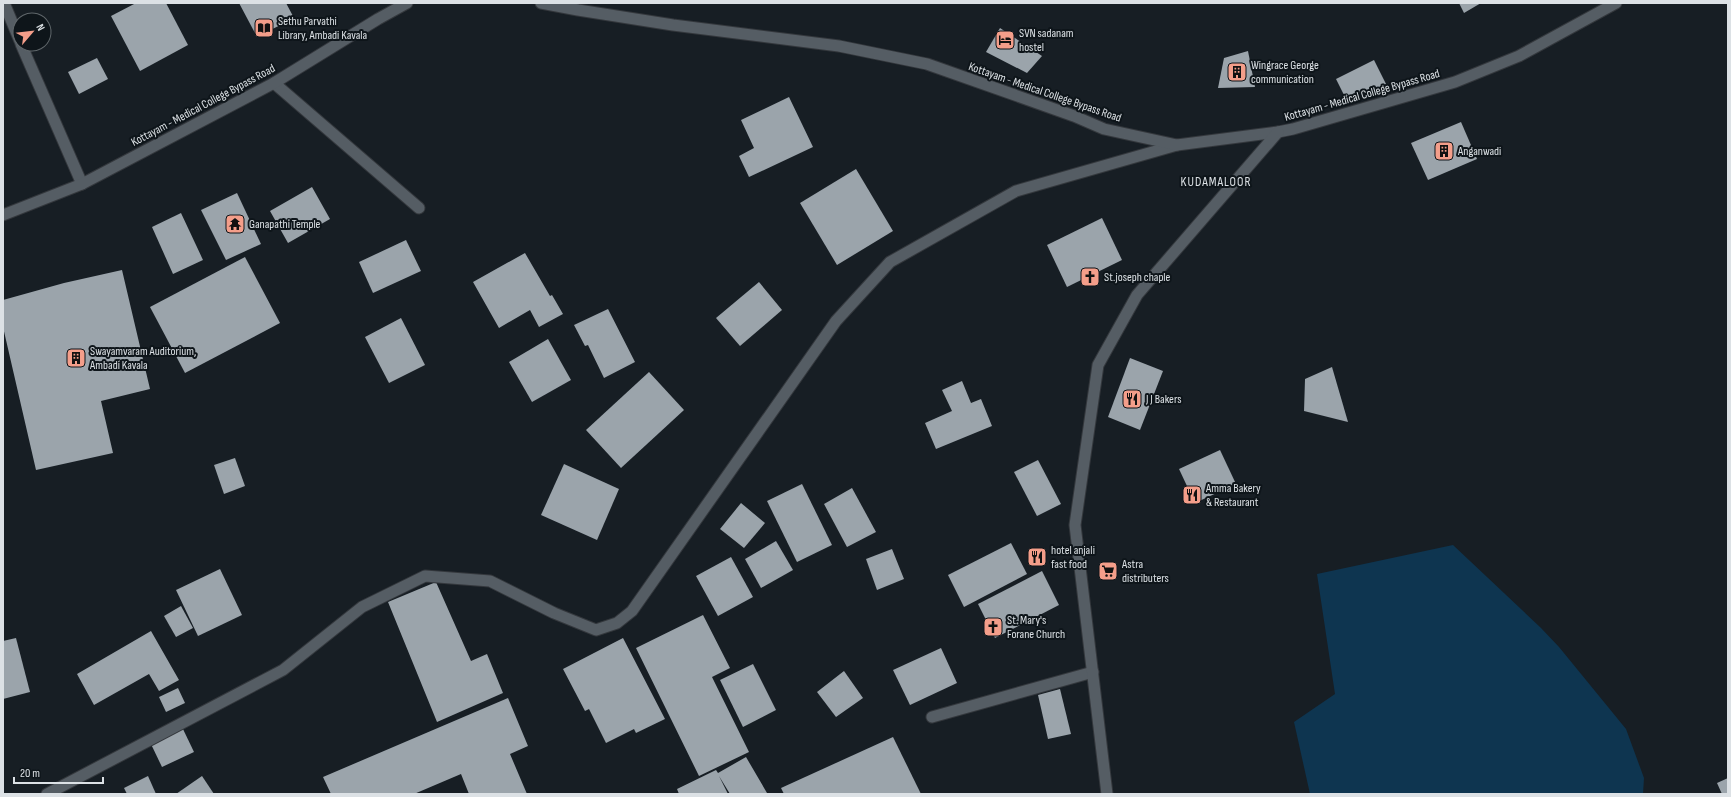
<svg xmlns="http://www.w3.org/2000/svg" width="1731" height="797" font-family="'Sofia Sans Condensed',sans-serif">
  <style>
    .green { fill: #0e3550 }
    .building { fill: #9ba4ab }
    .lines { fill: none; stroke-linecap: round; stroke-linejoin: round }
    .minor-casing { stroke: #34383d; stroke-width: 13 }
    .secondary-casing { stroke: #34383d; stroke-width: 13 }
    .minor { stroke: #555d64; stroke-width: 11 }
    .secondary { stroke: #555d64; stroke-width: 11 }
    .labels { text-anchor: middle; stroke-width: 4; stroke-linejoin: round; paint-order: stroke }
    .poi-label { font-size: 12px; fill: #dce1e5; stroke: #0e151a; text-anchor: start }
    .street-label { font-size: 12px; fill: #dce1e5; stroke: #0e151a }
    .neighbourhood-label { font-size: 13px; letter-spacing: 1px; fill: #dce1e5; stroke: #0e151a }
  </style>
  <rect width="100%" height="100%" fill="#171e24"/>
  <path class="green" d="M 1453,545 L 1541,628 L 1559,647 L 1626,729 L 1644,778 L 1643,794 L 1310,794 L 1294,722 L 1335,694 L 1317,574 Z"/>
  <g class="building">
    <path d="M 136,3 L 166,3 L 188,45 L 140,71 L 111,16 Z"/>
    <path d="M 239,3 L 286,3 L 294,18 L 257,37 Z"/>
    <path d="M 1459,3 L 1481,3 L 1464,13 Z"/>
    <path d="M 1000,28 L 1042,56 L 1027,73 L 986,52 Z"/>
    <path d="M 1248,51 L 1255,87 L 1218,88 L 1224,58 Z"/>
    <path d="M 97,58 L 108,79 L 79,94 L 68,72 Z"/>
    <path d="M 1374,60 L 1386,84 L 1348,103 L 1336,79 Z"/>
    <path d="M 789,97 L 813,147 L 749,177 L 739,156 L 754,148 L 741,120 Z"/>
    <path d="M 1461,122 L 1477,159 L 1428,180 L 1411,143 Z"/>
    <path d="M 856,169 L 893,231 L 837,265 L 800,203 Z"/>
    <path d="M 312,187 L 330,219 L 288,243 L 270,211 Z"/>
    <path d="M 237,193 L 261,244 L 226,260 L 201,210 Z"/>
    <path d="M 181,213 L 203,260 L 173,274 L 152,227 Z"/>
    <path d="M 1102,218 L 1122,260 L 1067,287 L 1047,245 Z"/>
    <path d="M 406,240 L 421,271 L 373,293 L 359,262 Z"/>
    <path d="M 525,253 L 550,296 L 552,295 L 563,314 L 539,327 L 530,310 L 499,328 L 473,282 Z"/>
    <path d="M 245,257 L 280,323 L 185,373 L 150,307 Z"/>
    <path d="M 122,270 L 150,389 L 101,401 L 113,453 L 36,470 L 3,327 L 3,300 L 64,283 Z"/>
    <path d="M 759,282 L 782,310 L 740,346 L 716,318 Z"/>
    <path d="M 608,309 L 635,362 L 604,378 L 588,345 L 585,346 L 574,325 Z"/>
    <path d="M 401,318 L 425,365 L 389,383 L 365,337 Z"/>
    <path d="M 548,339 L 571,380 L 532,402 L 509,362 Z"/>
    <path d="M 1130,358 L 1163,371 L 1140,430 L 1108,417 Z"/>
    <path d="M 1332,367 L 1348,422 L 1304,411 L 1305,379 Z"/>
    <path d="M 649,372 L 684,410 L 621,468 L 586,430 Z"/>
    <path d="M 962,381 L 971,403 L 981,399 L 992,426 L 936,449 L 925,423 L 952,411 L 942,390 Z"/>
    <path d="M 1220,450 L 1236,484 L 1195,503 L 1179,469 Z"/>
    <path d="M 235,458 L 245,486 L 224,494 L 214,465 Z"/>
    <path d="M 1038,460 L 1061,504 L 1037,516 L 1014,472 Z"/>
    <path d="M 564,464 L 619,489 L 597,540 L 541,515 Z"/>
    <path d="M 802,484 L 832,545 L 797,562 L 767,501 Z"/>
    <path d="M 852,488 L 876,532 L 847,547 L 824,504 Z"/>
    <path d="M 741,503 L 765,523 L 744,548 L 720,529 Z"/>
    <path d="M 776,541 L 793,570 L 761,588 L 745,559 Z"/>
    <path d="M 1011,543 L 1027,574 L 964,607 L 948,575 Z"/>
    <path d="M 892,549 L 904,579 L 877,590 L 866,559 Z"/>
    <path d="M 731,557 L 753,597 L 718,616 L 696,576 Z"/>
    <path d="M 220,569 L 242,615 L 198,636 L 176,590 Z"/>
    <path d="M 1042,571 L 1059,605 L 995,638 L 978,604 Z"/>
    <path d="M 436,582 L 471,661 L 487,654 L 503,693 L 437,722 L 388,602 Z"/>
    <path d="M 181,606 L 193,628 L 176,637 L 164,616 Z"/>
    <path d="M 703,615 L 730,668 L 712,677 L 749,752 L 699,776 L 636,648 Z"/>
    <path d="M 151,631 L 179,680 L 159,691 L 149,674 L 94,705 L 77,674 Z"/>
    <path d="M 16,638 L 30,692 L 3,699 L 3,641 Z"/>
    <path d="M 623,638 L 665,719 L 636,733 L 634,729 L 606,743 L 589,709 L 585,711 L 563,669 Z"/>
    <path d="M 941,648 L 957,683 L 910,705 L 893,670 Z"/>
    <path d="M 753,664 L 776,710 L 743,727 L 720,680 Z"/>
    <path d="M 844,671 L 863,698 L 836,717 L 817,692 Z"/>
    <path d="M 178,688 L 185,703 L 166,712 L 159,697 Z"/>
    <path d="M 1060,689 L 1071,734 L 1048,739 L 1038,695 Z"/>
    <path d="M 508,698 L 528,746 L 510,754 L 527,794 L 469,794 L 461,774 L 414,794 L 331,794 L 323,777 Z"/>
    <path d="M 182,727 L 194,752 L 162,767 L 150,742 Z"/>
    <path d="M 893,737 L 921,794 L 784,794 L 781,788 Z"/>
    <path d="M 746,757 L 767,793 L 764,794 L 730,794 L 719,776 L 728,794 L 679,794 L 677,789 L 716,770 L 718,773 Z"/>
    <path d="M 148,776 L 156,794 L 127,794 L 124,788 Z"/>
    <path d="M 202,776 L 214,794 L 176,794 Z"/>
    <path d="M 1728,778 L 1728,794 L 1722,794 L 1717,783 Z"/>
  </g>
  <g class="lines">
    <defs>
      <g id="minor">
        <path d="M 4,3 L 20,41"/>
        <path d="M 21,44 L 82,184"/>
        <path d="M 274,83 L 419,208"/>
        <path d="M 932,717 L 1093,672"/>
        <path d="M 47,794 L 283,670 L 362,607 L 425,576 L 490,581 L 554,613 L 596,630 L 617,623 L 632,611 L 836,321 L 890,262 L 1016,191 L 1177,145"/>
      </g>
      <g id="secondary">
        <path d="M 541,3 L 578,10 L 673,25 L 839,46 L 927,64 L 1074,116 L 1104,129 L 1177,145 L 1278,132 L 1293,129 L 1455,82 L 1519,56 L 1616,3"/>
        <path d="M 3,215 L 82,184 L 274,83 L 378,19 L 407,3"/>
        <path d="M 1107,794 L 1075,525 L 1098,365 L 1137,295 L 1278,132"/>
      </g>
    </defs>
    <use href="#minor" class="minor-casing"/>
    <use href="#secondary" class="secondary-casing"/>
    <use href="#minor" class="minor"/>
    <use href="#secondary" class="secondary"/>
  </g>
  <defs>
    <symbol id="library-square" viewBox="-11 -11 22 22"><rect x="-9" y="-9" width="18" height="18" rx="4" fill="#f49e8a" stroke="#0e151a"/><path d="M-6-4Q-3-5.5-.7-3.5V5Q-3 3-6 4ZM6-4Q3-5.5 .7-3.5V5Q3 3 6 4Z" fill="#111"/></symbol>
    <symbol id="hotel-square" viewBox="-11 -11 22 22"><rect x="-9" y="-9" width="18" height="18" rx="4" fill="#f49e8a" stroke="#0e151a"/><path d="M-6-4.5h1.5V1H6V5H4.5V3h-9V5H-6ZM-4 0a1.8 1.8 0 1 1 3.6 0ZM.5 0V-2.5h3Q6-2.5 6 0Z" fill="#111"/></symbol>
    <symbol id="building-square" viewBox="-11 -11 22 22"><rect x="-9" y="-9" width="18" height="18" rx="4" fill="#f49e8a" stroke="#0e151a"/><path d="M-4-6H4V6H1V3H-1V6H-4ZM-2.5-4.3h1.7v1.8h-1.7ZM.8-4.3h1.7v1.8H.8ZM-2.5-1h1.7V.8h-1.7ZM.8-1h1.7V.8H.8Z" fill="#111"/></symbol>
    <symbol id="temple-square" viewBox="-11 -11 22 22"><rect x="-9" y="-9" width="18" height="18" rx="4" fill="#f49e8a" stroke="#0e151a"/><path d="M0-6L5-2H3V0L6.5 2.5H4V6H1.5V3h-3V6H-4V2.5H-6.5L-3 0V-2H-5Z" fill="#111"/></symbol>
    <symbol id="church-square" viewBox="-11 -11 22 22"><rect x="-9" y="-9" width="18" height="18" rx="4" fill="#f49e8a" stroke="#0e151a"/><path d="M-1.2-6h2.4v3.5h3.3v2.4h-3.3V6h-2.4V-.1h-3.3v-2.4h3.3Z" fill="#111"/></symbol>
    <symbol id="restaurant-square" viewBox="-11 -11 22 22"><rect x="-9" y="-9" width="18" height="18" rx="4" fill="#f49e8a" stroke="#0e151a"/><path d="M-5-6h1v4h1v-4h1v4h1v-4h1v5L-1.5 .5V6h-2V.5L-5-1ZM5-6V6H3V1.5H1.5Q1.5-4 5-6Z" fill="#111"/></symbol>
    <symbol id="supermarket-square" viewBox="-11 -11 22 22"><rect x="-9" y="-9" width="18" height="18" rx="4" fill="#f49e8a" stroke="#0e151a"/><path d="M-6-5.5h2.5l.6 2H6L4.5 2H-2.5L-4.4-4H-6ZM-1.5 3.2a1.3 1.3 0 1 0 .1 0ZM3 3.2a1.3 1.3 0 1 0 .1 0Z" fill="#111"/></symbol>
  </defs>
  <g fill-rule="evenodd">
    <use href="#library-square" x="253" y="17" width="22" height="22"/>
    <use href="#hotel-square" x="994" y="29" width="22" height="22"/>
    <use href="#building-square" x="1226" y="61" width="22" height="22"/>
    <use href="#building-square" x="1433" y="140" width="22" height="22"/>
    <use href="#temple-square" x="224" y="213" width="22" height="22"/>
    <use href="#church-square" x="1079" y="266" width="22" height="22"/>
    <use href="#building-square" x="65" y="347" width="22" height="22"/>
    <use href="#restaurant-square" x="1121" y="388" width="22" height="22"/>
    <use href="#restaurant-square" x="1181" y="484" width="22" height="22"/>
    <use href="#restaurant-square" x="1026" y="546" width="22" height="22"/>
    <use href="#supermarket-square" x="1097" y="560" width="22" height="22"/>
    <use href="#church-square" x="982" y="616" width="22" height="22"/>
  </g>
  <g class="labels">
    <g class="poi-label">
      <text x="278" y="25">Sethu Parvathi<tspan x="278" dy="14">Library, Ambadi Kavala</tspan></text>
      <text x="1019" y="37">SVN sadanam<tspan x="1019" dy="14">hostel</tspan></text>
      <text x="1251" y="69">Wingrace George<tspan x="1251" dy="14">communication</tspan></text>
      <text x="1458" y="155">Anganwadi</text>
      <text x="249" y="228">Ganapathi Temple</text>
      <text x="1104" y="281">St.joseph chaple</text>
      <text x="90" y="355">Swayamvaram Auditorium,<tspan x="90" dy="14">Ambadi Kavala</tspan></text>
      <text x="1146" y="403">J J Bakers</text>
      <text x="1206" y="492">Amma Bakery<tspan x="1206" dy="14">&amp; Restaurant</tspan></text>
      <text x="1051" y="554">hotel anjali<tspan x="1051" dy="14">fast food</tspan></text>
      <text x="1122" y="568">Astra<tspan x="1122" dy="14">distributers</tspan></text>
      <text x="1007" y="624">St. Mary's<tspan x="1007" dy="14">Forane Church</tspan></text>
    </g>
    <g class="street-label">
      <text transform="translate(1045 92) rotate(19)" y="4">Kottayam - Medical College Bypass Road</text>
      <text transform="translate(1362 95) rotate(-16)" y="4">Kottayam - Medical College Bypass Road</text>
      <text transform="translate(203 105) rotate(-28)" y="4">Kottayam - Medical College Bypass Road</text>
    </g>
    <g class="neighbourhood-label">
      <text x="1216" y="186">KUDAMALOOR</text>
    </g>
  </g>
  <rect width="1731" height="797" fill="none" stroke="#dce1e5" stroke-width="8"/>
  <g transform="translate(32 32) rotate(62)"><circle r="19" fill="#0e151a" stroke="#60676b"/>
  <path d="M0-3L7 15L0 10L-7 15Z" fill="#f49e8a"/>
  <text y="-6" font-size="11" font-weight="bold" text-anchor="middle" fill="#dce1e5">N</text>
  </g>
  <path d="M14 777v6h89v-6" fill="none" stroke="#dce1e5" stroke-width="2"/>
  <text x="20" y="777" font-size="12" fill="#dce1e5" stroke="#0e151a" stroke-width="3" paint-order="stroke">20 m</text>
</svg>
